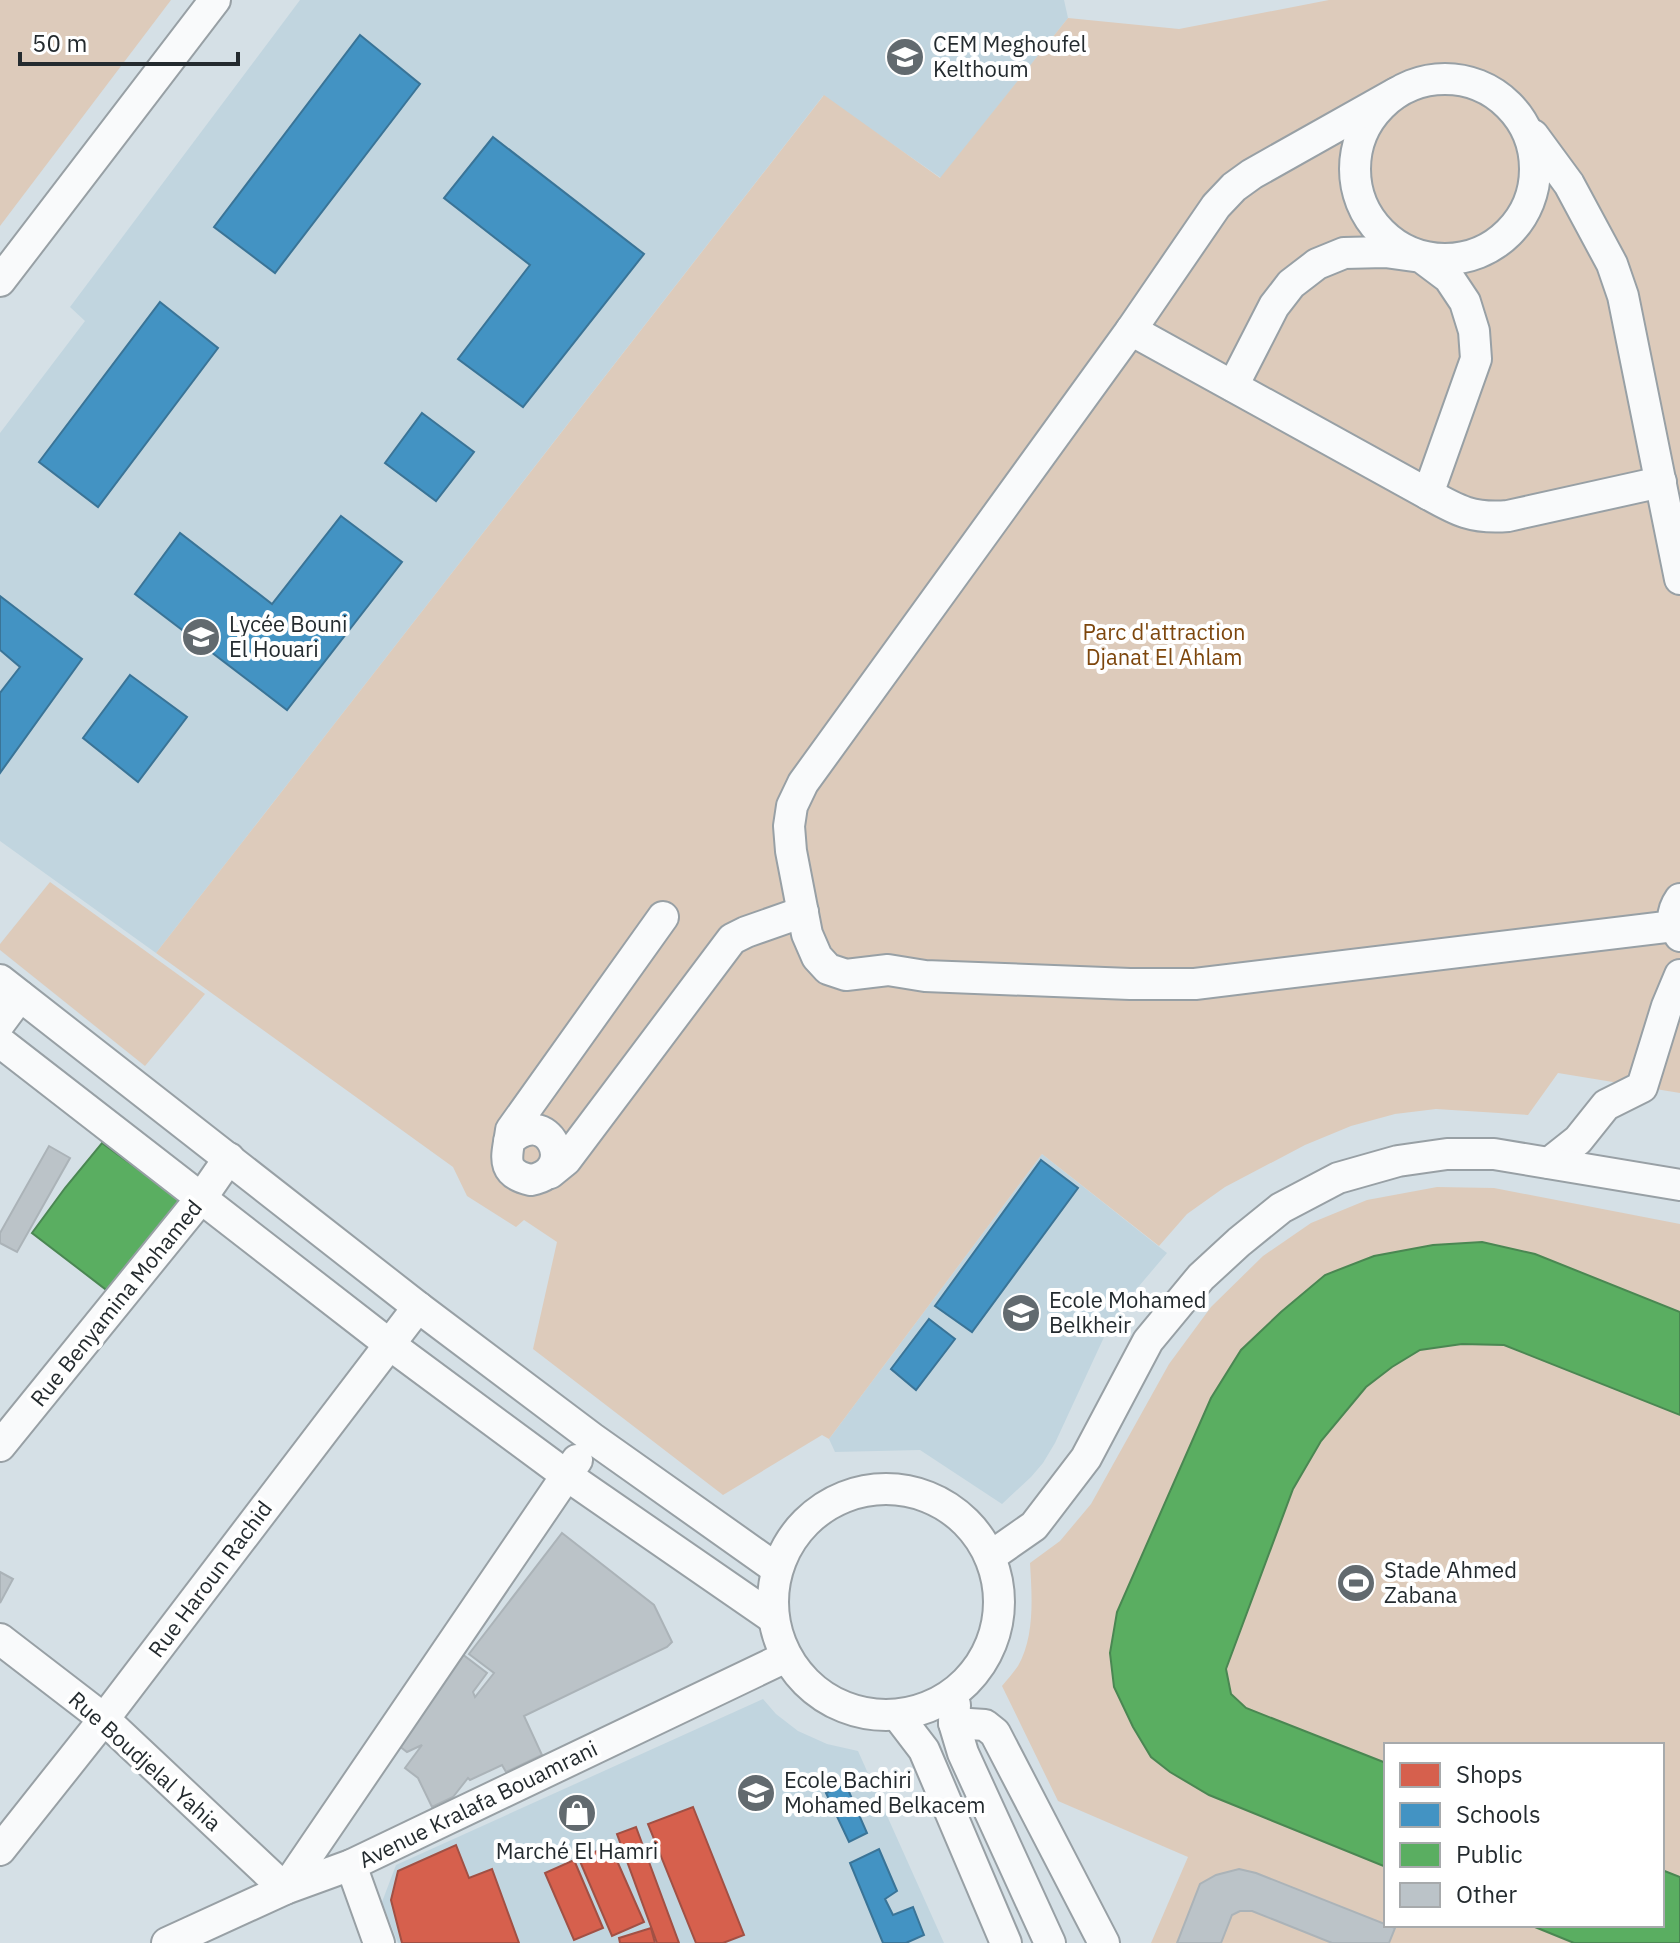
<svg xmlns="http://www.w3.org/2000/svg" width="1680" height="1943" font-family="'IBM Plex Sans',sans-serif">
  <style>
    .built { fill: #c1d5df }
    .green { fill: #ddcbbb; fill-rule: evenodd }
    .shops { fill: #d6604d; stroke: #a15044; stroke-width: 2 }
    .schools { fill: #4393c3; stroke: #3a7497; stroke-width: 2 }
    .public { fill: #5aae61; stroke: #4a8752; stroke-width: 2 }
    .building { fill: #bbc3c8; stroke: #abb3b8; stroke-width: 2 }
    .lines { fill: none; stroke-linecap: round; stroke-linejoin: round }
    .minor-casing { stroke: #98a0a5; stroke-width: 34 }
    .minor { stroke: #f9fafb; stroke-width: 30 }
    .labels { text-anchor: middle; stroke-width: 8; stroke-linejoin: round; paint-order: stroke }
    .poi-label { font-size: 22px; fill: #242b2f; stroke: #fff; text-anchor: start }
    .park-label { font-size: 22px; fill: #7d460c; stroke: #fff }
    .street-label { font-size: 22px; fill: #242b2f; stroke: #fff }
  </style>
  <rect width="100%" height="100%" fill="#d5e0e6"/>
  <g class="built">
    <path d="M 300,0 L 1064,0 L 1068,18 L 941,178 L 823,96 L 156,953 L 0,841 L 0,433 L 85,321 L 70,307 Z"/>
    <path d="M 1042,1154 L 1167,1253 L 1134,1292 L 1105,1335 L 1055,1443 L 1043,1463 L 1031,1477 L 1002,1504 L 920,1450 L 835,1452 L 829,1439 Z"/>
    <path d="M 763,1699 L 776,1714 L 798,1731 L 827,1744 L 858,1751 L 944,1943 L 398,1943 L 382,1902 L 396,1865 Z"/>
  </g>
  <g class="green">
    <path d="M 0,0 L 171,0 L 0,226 Z"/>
    <path d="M 1329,0 L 1680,0 L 1680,1093 L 1558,1073 L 1528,1115 L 1436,1109 L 1395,1114 L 1351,1126 L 1305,1145 L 1225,1187 L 1187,1214 L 1159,1246 L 1042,1154 L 829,1439 L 822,1435 L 723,1495 L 533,1349 L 557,1242 L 524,1220 L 516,1227 L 467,1196 L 453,1167 L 156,953 L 824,95 L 940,178 L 1068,18 L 1179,29 Z"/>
    <path d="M 50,882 L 205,994 L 145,1066 L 0,950 L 0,944 Z"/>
    <path d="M 1437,1187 L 1494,1188 L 1680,1224 L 1680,1943 L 1151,1943 L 1188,1857 L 1058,1801 L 1002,1686 C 1007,1680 1013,1673 1018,1666 C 1035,1636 1032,1597 1030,1563 L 1060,1541 L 1091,1504 L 1169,1364 L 1211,1307 L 1263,1256 L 1311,1223 L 1367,1200 ZM 1386,1745 L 1662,1745 L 1662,1925 L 1386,1925 Z"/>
  </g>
  <g class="shops">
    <path d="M 693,1807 L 744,1935 L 723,1943 L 696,1943 L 648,1824 Z"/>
    <path d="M 636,1827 L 679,1943 L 657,1943 L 617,1834 Z"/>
    <path d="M 456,1845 L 469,1878 L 492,1869 L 519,1943 L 402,1943 L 391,1900 L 398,1871 Z"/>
    <path d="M 610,1845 L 644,1922 L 612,1936 L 579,1859 Z"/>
    <path d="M 574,1860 L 603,1928 L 574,1940 L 545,1873 Z"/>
    <path d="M 651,1928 L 655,1943 L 620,1943 L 619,1938 Z"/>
  </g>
  <g class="schools">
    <path d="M 360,35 L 420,84 L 275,273 L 214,227 Z"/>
    <path d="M 493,137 L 644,254 L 523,407 L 458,359 L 530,265 L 444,198 Z"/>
    <path d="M 160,302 L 218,348 L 98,507 L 39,462 Z"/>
    <path d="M 422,413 L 474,452 L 436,501 L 385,463 Z"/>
    <path d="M 341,516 L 402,562 L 287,710 L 135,594 L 180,533 L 272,604 Z"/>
    <path d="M 0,596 L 82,659 L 0,773 L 0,693 L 20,667 L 0,650 Z"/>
    <path d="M 130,675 L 187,717 L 138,782 L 83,738 Z"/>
    <path d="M 1041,1160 L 1078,1188 L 972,1332 L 935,1306 Z"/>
    <path d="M 929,1319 L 955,1339 L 916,1390 L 891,1369 Z"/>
    <path d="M 846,1785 L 867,1833 L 849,1842 L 826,1793 Z"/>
    <path d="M 879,1849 L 897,1891 L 885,1899 L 893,1915 L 913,1907 L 924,1935 L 906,1943 L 883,1943 L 850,1863 Z"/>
  </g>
  <g class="public">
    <path d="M 102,1143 L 183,1202 L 109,1292 L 32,1233 L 65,1188 Z"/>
    <path d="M 1482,1242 L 1535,1254 L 1680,1312 L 1680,1415 L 1504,1345 L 1462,1344 L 1420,1350 L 1392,1367 L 1366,1387 L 1321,1441 L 1293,1489 L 1226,1669 L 1231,1694 L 1246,1708 L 1386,1763 L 1386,1867 L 1209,1795 L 1170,1772 L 1151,1757 L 1133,1727 L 1114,1687 L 1110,1653 L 1117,1612 L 1211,1398 L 1241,1350 L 1281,1312 L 1325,1275 L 1374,1256 L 1433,1245 Z"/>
    <path d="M 1662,1870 L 1680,1877 L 1680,1943 L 1574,1943 L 1530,1925 L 1662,1925 Z"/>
  </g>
  <g class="building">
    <path d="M 49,1146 L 70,1158 L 17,1252 L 0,1243 L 0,1233 Z"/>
    <path d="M 562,1533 L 654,1605 L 672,1642 L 667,1647 L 524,1716 L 542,1755 L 506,1772 L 502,1765 L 470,1780 L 468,1778 L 453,1797 L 432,1807 L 418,1778 L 405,1768 L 422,1745 L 407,1752 L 394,1742 L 462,1654 L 487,1673 L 473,1692 L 475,1697 L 494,1673 L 469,1654 Z"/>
    <path d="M 0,1572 L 13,1579 L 0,1603 Z"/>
    <path d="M 1239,1869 L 1256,1873 L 1395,1928 L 1389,1943 L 1332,1943 L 1252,1911 L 1240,1911 L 1232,1915 L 1221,1943 L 1177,1943 L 1200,1884 L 1216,1875 Z"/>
  </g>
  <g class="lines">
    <defs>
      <g id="minor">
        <circle cx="1445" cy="169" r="90"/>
        <path d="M 1396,93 L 1252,174 L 1234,187 L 1216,206 L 1131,330 L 803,783 L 792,806 L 789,826 L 791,851 L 807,934 L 817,957 L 828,969 L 846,975 L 888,970 L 925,976 L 1130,984 L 1195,984 L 1674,926"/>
        <path d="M 1533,135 L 1569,184 L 1612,264 L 1623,296 L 1680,579"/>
        <path d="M 0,281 L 215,0"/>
        <path d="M 1131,330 L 1428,494 C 1458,511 1473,519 1508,516 L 1661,482"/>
        <path d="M 1233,386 L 1274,306 L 1291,284 L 1317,264 L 1344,253 L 1385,252 L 1421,257 L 1449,278 L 1465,302 L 1474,331 L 1476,359 L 1428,494"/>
        <path d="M 1680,899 C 1671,912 1671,923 1680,936"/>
        <path d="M 0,980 L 418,1307 L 592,1438 L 777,1569"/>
        <path d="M 0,1023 L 20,996"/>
        <path d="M 0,1042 L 389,1344 L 566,1475 L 773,1618"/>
        <path d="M 509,1141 C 548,1103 580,1171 531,1180 C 498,1173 508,1154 511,1130 L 663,917"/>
        <path d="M 1549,1163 L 1578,1140 L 1606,1105 L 1642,1087 L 1667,1006 L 1680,975"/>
        <path d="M 550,1173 L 566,1160 L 732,939 L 746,932 L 803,912"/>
        <path d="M 0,1446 L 202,1197 L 229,1158"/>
        <circle cx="886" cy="1602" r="113"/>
        <path d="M 991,1556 L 1034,1526 L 1086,1458 L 1148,1341 L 1201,1277 L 1239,1242 L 1281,1208 L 1338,1178 L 1398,1161 L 1447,1154 L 1494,1154 L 1680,1185"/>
        <path d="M 0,1639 L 104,1719 L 285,1889 L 577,1460"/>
        <path d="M 955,1705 L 954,1723 L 963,1753 L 1050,1943"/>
        <path d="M 898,1716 L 924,1750 L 1006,1943"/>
        <path d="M 954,1723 L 985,1725 L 995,1733 L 1104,1943"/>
        <path d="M 0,1850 L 104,1719 L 418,1307"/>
        <path d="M 351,1865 L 379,1943"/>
        <path d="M 167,1943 L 285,1889 L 351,1865 L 786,1657"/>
      </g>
    </defs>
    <use href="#minor" class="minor-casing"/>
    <use href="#minor" class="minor"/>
  </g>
  <defs>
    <symbol id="school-disc" viewBox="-11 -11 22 22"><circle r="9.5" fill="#626a6f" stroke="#fff"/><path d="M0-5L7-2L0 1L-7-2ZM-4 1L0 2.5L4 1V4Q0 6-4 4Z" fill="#fff"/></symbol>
    <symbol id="stadium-disc" viewBox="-11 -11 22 22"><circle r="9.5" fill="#626a6f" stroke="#fff"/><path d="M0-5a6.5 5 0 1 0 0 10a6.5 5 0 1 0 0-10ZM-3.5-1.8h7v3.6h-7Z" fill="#fff"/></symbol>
    <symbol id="shop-disc" viewBox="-11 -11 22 22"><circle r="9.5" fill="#626a6f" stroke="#fff"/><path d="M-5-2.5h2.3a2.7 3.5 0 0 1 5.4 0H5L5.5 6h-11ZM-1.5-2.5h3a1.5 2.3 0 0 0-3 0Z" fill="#fff"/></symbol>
  </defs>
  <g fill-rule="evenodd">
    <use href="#school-disc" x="883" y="35" width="44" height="44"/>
    <use href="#school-disc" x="179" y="615" width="44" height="44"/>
    <use href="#school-disc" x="999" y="1291" width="44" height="44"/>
    <use href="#stadium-disc" x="1334" y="1561" width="44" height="44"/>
    <use href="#school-disc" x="734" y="1771" width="44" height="44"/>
    <use href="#shop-disc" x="555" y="1791" width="44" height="44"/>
  </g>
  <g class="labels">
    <g class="poi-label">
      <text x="933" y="52">CEM Meghoufel<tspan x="933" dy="25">Kelthoum</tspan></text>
      <text x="229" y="632">Lycée Bouni<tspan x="229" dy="25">El Houari</tspan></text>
      <text x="1049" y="1308">Ecole Mohamed<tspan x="1049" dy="25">Belkheir</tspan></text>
      <text x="1384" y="1578">Stade Ahmed<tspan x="1384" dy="25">Zabana</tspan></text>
      <text x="784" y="1788">Ecole Bachiri<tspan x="784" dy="25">Mohamed Belkacem</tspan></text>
      <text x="577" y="1859" text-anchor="middle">Marché El Hamri</text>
    </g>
    <g class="park-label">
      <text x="1164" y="640">Parc d'attraction<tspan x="1164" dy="25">Djanat El Ahlam</tspan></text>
    </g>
    <g class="street-label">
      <text transform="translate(116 1303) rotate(-51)" y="8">Rue Benyamina Mohamed</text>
      <text transform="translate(210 1579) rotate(-53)" y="8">Rue Haroun Rachid</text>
      <text transform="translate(145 1761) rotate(42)" y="8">Rue Boudjelal Yahia</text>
      <text transform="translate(478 1804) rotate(-26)" y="8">Avenue Kralafa Bouamrani</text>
    </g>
  </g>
  <rect x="1384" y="1743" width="280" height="184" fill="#ffffff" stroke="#a7aaac" stroke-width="2"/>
  <rect x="1400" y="1763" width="40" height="24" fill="#d6604d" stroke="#a7aaac" stroke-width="2"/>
  <text x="1456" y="1783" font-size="24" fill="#242b2f">Shops</text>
  <rect x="1400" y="1803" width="40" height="24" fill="#4393c3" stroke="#a7aaac" stroke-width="2"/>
  <text x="1456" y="1823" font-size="24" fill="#242b2f">Schools</text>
  <rect x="1400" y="1843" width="40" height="24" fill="#5aae61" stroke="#a7aaac" stroke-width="2"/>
  <text x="1456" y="1863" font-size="24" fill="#242b2f">Public</text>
  <rect x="1400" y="1883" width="40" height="24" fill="#bbc3c8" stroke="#a7aaac" stroke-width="2"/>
  <text x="1456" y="1903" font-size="24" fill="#242b2f">Other</text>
  <path d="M20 52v12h218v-12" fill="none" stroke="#242b2f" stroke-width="4"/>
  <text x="32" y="52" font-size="24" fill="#242b2f" stroke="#ffffff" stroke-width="6" paint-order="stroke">50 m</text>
</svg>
